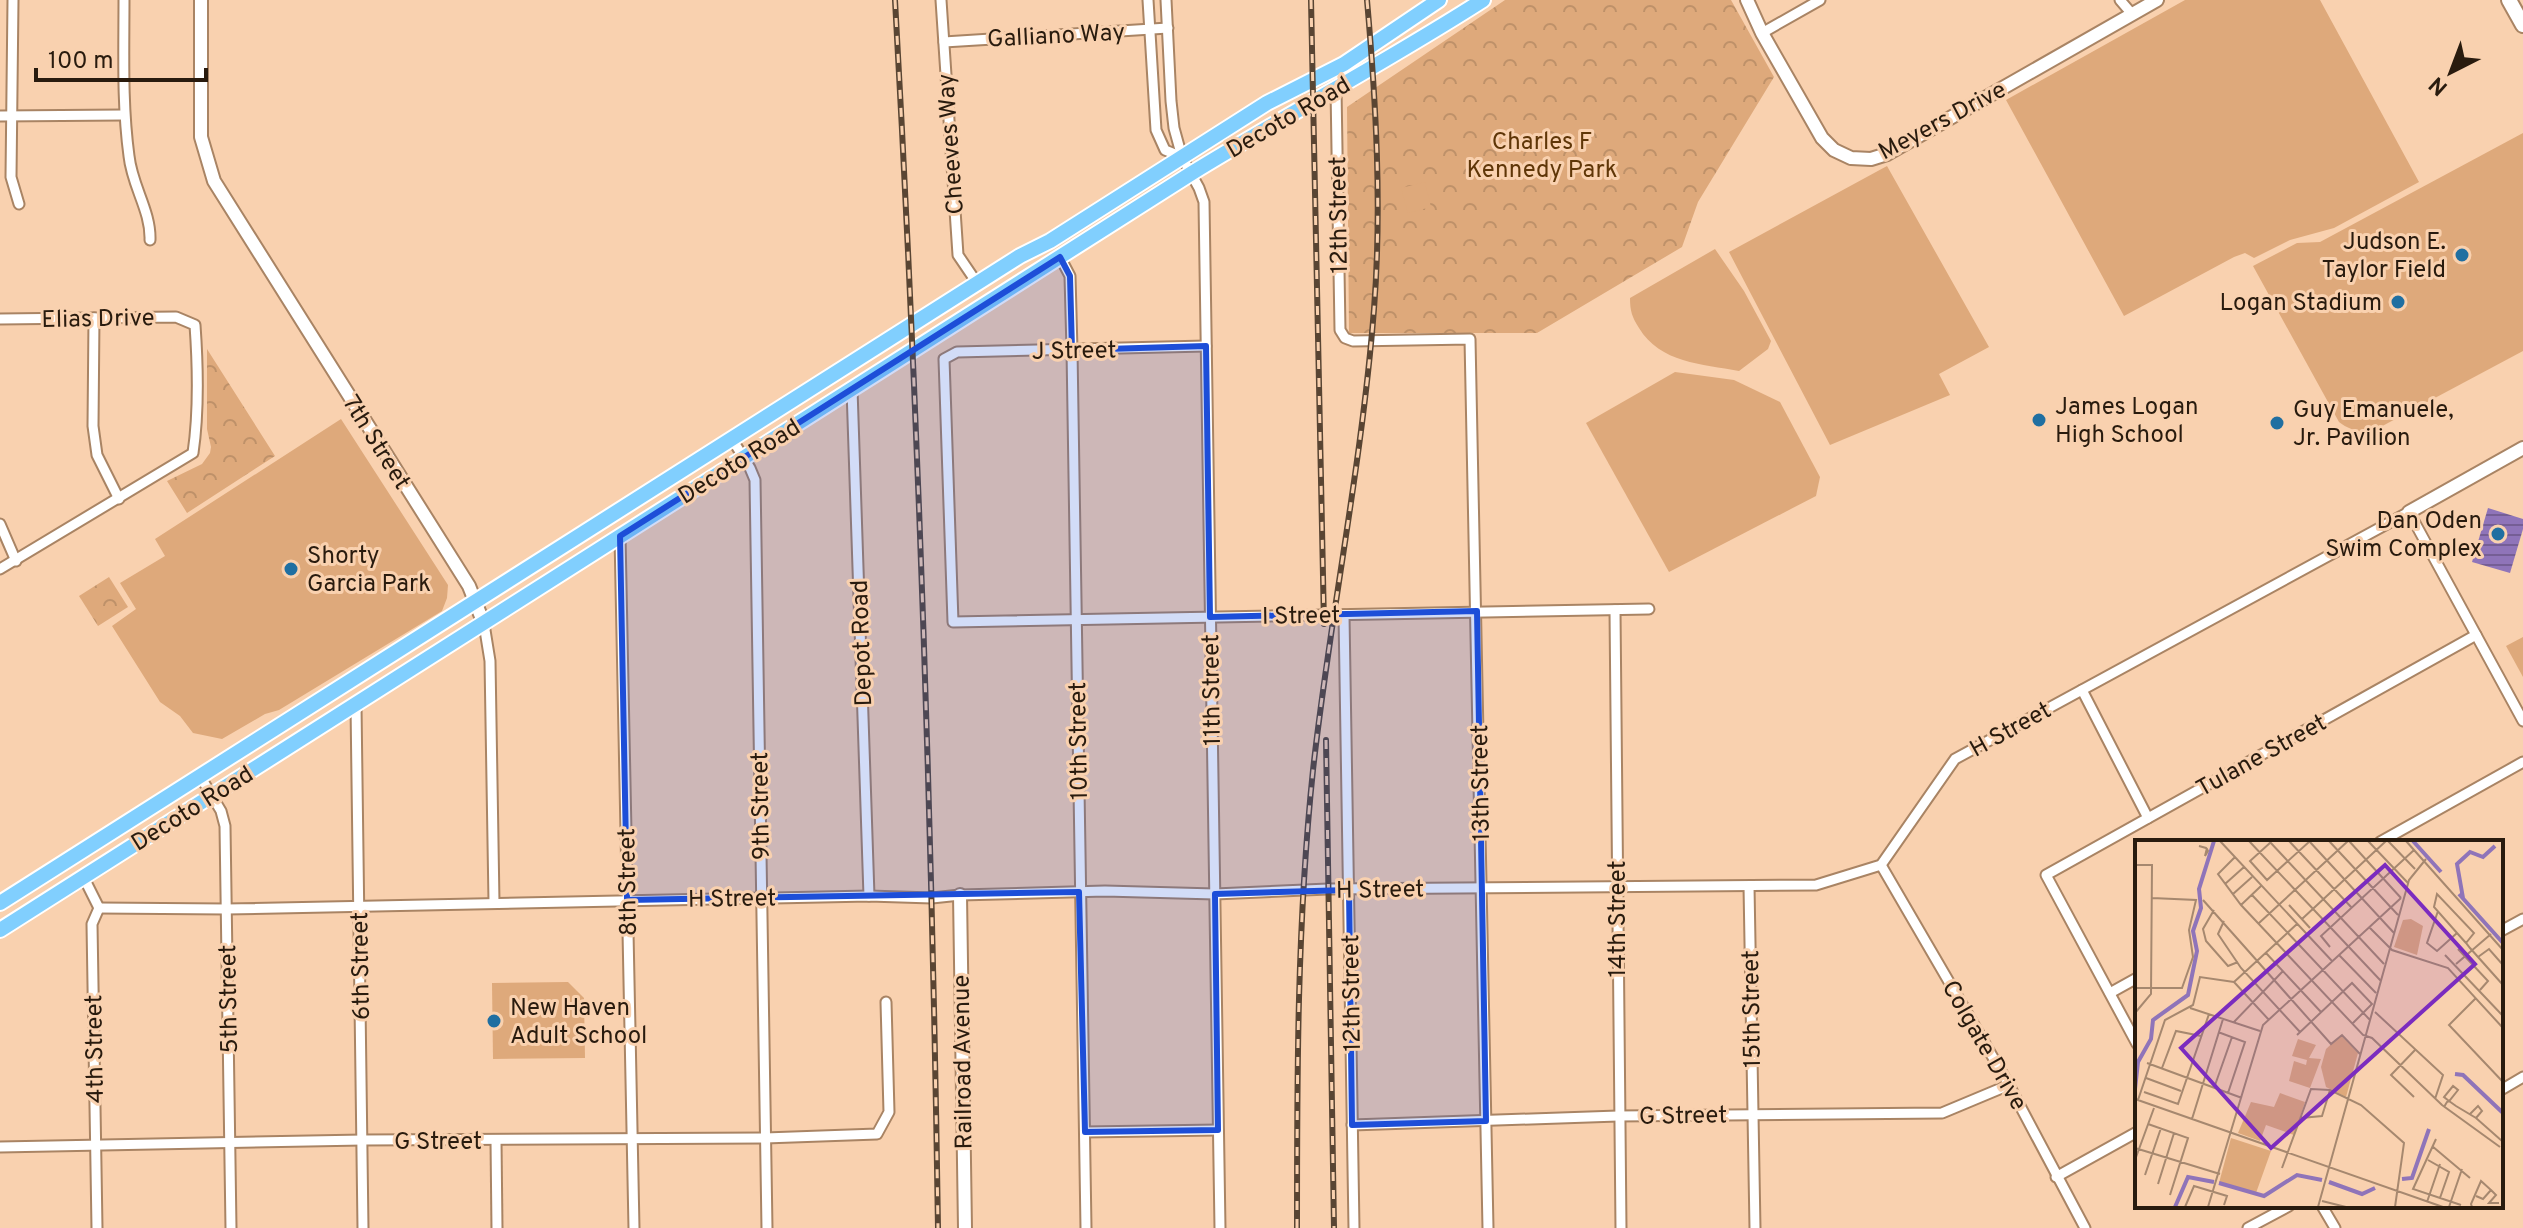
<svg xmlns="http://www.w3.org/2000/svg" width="2523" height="1228" font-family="Overpass,sans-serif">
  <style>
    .park { fill: url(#park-crowns) }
    .garden { fill: #dea97b }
    .water { fill: url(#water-rules) }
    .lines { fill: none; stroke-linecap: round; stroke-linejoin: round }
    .minor-casing { stroke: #a98464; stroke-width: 13 }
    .tertiary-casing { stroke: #a98464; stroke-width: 16 }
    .secondary-casing { stroke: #a98464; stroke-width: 18 }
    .primary-casing { stroke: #fff; stroke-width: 18 }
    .minor { stroke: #fff; stroke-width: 9 }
    .tertiary { stroke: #fff; stroke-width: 12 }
    .secondary { stroke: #fff; stroke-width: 14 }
    .primary { stroke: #81cffe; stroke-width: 14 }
    .rail-casing { stroke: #594533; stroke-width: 6 }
    .rail { stroke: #f9d1af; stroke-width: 3; stroke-dasharray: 9; stroke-linecap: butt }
    .marked { fill: #1d4ed8; fill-opacity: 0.2; stroke: #1d4ed8; stroke-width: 6; stroke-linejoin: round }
    .poi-dot { fill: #206fa1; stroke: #f9d1af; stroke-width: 3 }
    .labels { text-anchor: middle; stroke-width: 6; stroke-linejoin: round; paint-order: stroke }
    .street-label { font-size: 24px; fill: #291b0e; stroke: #f9d1af }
    .park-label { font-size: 24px; fill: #5f3607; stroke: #f9d1af }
    .poi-label { font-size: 24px; fill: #291b0e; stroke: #f9d1af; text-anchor: start }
    .inset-river { fill: none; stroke: #8f74b9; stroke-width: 4 }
    .inset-road { fill: none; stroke: #a6886f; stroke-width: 2 }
    .view { fill: #7b2cbf; fill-opacity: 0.15; stroke: #7b2cbf; stroke-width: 4 }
    .inset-edge { fill: none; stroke: #291b0e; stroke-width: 4 }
  </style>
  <defs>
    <pattern id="park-crowns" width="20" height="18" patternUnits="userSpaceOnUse" patternTransform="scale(2)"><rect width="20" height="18" fill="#dea97b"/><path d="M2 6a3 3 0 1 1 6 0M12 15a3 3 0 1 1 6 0" fill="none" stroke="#be9169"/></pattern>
    <pattern id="water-rules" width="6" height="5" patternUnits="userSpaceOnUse" patternTransform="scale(2)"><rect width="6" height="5" fill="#8f74b9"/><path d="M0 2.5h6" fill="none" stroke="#755e95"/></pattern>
  </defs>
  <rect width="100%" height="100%" fill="#f9d1af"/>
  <g class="park">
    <path d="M 1505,0 L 1731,0 L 1774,77 L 1698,202 L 1682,247 L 1537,333 L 1349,333 L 1347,107 Z"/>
    <path d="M 207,349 L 275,456 L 187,513 L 167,481 L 202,464 L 210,453 L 211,447 L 207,429 Z"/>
    <path d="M 109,577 L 128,607 L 98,626 L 79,596 Z"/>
  </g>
  <g class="garden">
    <path d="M 2185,0 L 2320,0 L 2419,182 L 2334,228 L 2290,240 L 2254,258 L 2245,253 L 2234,257 L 2124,316 L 2006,100 Z"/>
    <path d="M 2523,133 L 2523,351 L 2373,431 C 2361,434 2348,429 2339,422 L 2253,266 L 2297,243 L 2320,242 Z"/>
    <path d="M 1887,166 L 1989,347 L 1939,374 L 1950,395 L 1830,445 L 1729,252 Z"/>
    <path d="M 1425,182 L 1431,207 L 1408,213 L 1401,188 Z"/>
    <path d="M 1715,249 L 1744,291 L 1771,341 L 1768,349 L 1739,371 C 1702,364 1660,363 1639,328 C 1632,317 1630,311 1630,298 Z"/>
    <path d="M 1675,372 L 1734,380 L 1780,402 L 1820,477 L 1816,496 L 1669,572 L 1586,423 Z"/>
    <path d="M 341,419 L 448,585 L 447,598 L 442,611 L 279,710 L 265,714 L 222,739 L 193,733 L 180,716 L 160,702 L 112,626 L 136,609 L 120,583 L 165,556 L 155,539 Z"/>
    <path d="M 2523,637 L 2523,677 L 2506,646 Z"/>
    <path d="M 568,982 L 584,998 L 585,1058 L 493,1059 L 492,983 Z"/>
  </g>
  <path class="water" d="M 2488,508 L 2523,519 L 2523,529 L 2510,573 L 2472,562 Z"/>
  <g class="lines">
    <defs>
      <g id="minor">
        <path d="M 13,0 L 11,177 L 19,204"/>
        <path d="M 124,0 C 124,53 122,104 129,156 C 132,186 151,211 150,240"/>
        <path d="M 941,0 L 958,255 L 977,283"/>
        <path d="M 1148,0 L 1156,130 L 1165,150 L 1182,157"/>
        <path d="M 1166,0 L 1171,101 L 1174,128 L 1182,157 L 1199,188 L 1204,202 L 1220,1228"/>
        <path d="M 2120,0 L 2132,14"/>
        <path d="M 1762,33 L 1820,0"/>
        <path d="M 944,42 L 1168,28"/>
        <path d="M 1336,89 L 1340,330 L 1345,338 L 1353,341 L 1470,339 L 1488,1228"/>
        <path d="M 0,116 L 123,115"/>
        <path d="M 1060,257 L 1070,276 L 1072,350 L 1086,1228"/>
        <path d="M 94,318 L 93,426 L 97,455 L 119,499"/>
        <path d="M 0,319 L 176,317 L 195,325 C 198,367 199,412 193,453 L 0,569"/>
        <path d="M 1206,346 L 957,352 L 944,359 L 953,622 L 1649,609"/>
        <path d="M 852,389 L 869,896"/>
        <path d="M 732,439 L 750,468 L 755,480 L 767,1228"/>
        <path d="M 0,524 L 16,561"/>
        <path d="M 620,536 L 634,1228"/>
        <path d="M 1615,610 L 1621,1228"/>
        <path d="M 1344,615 L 1354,1228"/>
        <path d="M 484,624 L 490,661 L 494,902"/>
        <path d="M 2082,690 L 2148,818"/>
        <path d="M 356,705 L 363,1228"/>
        <path d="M 200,776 L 221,811 L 225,826 L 231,1228"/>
        <path d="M 2380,842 L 2523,762"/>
        <path d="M 1881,865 L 2009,1085 L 2085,1228"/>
        <path d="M 83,876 L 99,908 L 92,924 L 97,1228"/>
        <path d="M 1749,886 L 1755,1228"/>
        <path d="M 99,908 L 226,909 L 869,896 L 932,898 L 960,895 L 1105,891 L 1215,894 L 1328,889 L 1816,885 L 1881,865 L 1955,759 L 2409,512 L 2523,721"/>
        <path d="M 2501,931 L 2523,919"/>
        <path d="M 2110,993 L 2137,978"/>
        <path d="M 2137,1044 L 2046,875 L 2476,635"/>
        <path d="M 2501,1090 L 2523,1077"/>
        <path d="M 1352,1125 L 1618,1116 L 1942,1113 L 2009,1085"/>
        <path d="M 1085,1132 L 1218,1130"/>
        <path d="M 496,1141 L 497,1228"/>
        <path d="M 0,1147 L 363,1140 L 765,1138 L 877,1134 L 889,1112 L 886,1002"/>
        <path d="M 2056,1177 L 2137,1132"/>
        <path d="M 2322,1206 L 2335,1228"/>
        <path d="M 2248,1228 L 2289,1206"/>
      </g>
      <g id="tertiary">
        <path d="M 201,0 L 201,137 L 214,181 L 469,586 L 484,624"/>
        <path d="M 1747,0 L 1762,33 L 1822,138 L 1834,150 L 1851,158 L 1871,159 L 1887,154 L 2157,0"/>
        <path d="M 2409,512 L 2523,448"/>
        <path d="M 960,895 L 965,1228"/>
      </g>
      <path id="secondary" d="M 2509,0 L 2523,25"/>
      <g id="primary">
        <path d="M 0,903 L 1020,256 L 1050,241 L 1267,103 L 1344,64 L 1439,0"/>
        <path d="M 0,930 L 1192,173 C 1288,114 1388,61 1483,0"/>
      </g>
    </defs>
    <use href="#minor" class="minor-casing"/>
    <use href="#tertiary" class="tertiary-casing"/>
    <use href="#secondary" class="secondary-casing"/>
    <use href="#primary" class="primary-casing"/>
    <use href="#minor" class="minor"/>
    <use href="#tertiary" class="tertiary"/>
    <use href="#secondary" class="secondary"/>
    <use href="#primary" class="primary"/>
    <defs>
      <g id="rail">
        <path d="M 895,0 C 918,409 932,818 938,1228"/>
        <path d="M 1311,0 L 1324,624"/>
        <path d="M 1326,740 L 1334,1228"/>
        <path d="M 1297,1228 C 1297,1075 1297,923 1313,770 C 1330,616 1362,464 1374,309 C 1382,206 1376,103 1367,0"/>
      </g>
    </defs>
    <use href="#rail" class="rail-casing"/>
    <use href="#rail" class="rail"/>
  </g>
  <path class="marked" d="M 1060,257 L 1070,276 L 1072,350 L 1206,346 L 1210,617 L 1477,611 L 1486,1121 L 1352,1125 L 1349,890 L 1215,894 L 1218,1130 L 1085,1132 L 1079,892 L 627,900 L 620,536 Z"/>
  <g class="poi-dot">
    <circle cx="2462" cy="255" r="8"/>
    <circle cx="2398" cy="302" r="8"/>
    <circle cx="2039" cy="420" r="8"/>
    <circle cx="2277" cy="423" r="8"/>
    <circle cx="2498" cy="534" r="8"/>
    <circle cx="291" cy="569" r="8"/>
    <circle cx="494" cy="1021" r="8"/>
  </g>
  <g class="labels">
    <g class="street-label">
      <text transform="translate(1056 35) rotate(-3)" y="8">Galliano Way</text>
      <text transform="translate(1288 117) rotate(-30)" y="8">Decoto Road</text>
      <text transform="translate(1942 120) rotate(-28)" y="8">Meyers Drive</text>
      <text transform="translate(950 144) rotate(-94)" y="8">Cheeves Way</text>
      <text transform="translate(1338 215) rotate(-91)" y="8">12th Street</text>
      <text transform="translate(98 318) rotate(-1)" y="8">Elias Drive</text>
      <text transform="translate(1074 350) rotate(-1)" y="8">J Street</text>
      <text transform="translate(377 442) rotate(58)" y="8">7th Street</text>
      <text transform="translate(739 461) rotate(-32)" y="8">Decoto Road</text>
      <text transform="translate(1301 615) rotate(-1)" y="8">I Street</text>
      <text transform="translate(861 643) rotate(-92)" y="8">Depot Road</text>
      <text transform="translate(1211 690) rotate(-91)" y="8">11th Street</text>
      <text transform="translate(2010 729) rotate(-29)" y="8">H Street</text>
      <text transform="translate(1078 741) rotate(-91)" y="8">10th Street</text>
      <text transform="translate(2261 755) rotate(-29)" y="8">Tulane Street</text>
      <text transform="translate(1480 783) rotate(-91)" y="8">13th Street</text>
      <text transform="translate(760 806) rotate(-91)" y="8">9th Street</text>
      <text transform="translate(192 808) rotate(-32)" y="8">Decoto Road</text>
      <text transform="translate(627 882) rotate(-91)" y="8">8th Street</text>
      <text transform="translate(1380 889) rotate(-1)" y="8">H Street</text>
      <text transform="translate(732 898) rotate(-1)" y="8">H Street</text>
      <text transform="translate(1617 919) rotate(-90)" y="8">14th Street</text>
      <text transform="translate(360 966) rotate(-91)" y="8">6th Street</text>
      <text transform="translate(1351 993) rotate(-91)" y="8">12th Street</text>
      <text transform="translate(228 999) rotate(-91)" y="8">5th Street</text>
      <text transform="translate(1751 1009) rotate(-91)" y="8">15th Street</text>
      <text transform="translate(1985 1045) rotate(60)" y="8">Colgate Drive</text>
      <text transform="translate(94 1049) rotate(-91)" y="8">4th Street</text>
      <text transform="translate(962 1062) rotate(-91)" y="8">Railroad Avenue</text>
      <text transform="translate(1683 1115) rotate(-1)" y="8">G Street</text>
      <text x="438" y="1149">G Street</text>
    </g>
    <g class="park-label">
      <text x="1542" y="149">Charles F<tspan x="1542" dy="28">Kennedy Park</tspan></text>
    </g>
    <g class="poi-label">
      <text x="2446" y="249" text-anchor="end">Judson E.<tspan x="2446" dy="28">Taylor Field</tspan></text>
      <text x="2382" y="310" text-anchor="end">Logan Stadium</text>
      <text x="2055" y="414">James Logan<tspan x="2055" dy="28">High School</tspan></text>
      <text x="2293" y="417">Guy Emanuele,<tspan x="2293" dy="28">Jr. Pavilion</tspan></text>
      <text x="2482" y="528" text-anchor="end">Dan Oden<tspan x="2482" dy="28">Swim Complex</tspan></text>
      <text x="307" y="563">Shorty<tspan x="307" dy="28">Garcia Park</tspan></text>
      <text x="510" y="1015">New Haven<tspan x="510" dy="28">Adult School</tspan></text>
    </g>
  </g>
  <g transform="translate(2135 840)">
    <rect width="368" height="368" fill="#f9d1af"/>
    <path d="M 206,195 L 223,213 L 211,257 L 191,247 L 186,227 L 191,209 ZM 96,298 L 136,311 L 121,353 L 84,343 Z" fill="#dea97b"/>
    <path d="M 276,79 L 288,86 L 282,115 L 259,107 L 268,80 ZM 163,199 L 181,205 L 174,218 L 186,219 L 175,248 L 154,241 L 159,221 L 171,225 L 172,220 L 157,216 ZM 145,253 L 170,262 L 159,295 L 131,285 L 125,301 L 103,293 L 116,262 L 139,267 Z" fill="#dea97b"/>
    <path class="inset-river" d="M 278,1 L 306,32M 324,54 L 368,103M 328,58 L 322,24 L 335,12 L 348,17 L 360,6M 320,234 L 328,235 L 368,273M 0,249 L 3,222 L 16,199 L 18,180 L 53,155 L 62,111 L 58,91 L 66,68 L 64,49 L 79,1M 267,339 L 277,338 L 294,289M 194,342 L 227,354 L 240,348M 84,343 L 129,356 L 162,335 L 187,340M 40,367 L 53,337 L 79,342"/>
    <path class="inset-road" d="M 85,1 L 197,121M 114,1 L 246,141M 134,1 L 249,124M 154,1 L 217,68M 174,1 L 259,93M 194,1 L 263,75M 214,1 L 266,58M 233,1 L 273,43M 253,1 L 280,29M 271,1 L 368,110M 136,2 L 115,21 L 132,40 L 175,1M 64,6 L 71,8 L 72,9 L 73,11 L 70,16 L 72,8M 100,17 L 83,34 L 106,65 L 228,195 L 237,198 L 307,265 L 365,307M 0,25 L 17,25 L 16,154 L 0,173M 90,44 L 109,27M 98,54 L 117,37M 117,55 L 235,180M 68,60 L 196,204 L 207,195 L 225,214M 106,65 L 126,46M 154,65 L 175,88M 79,70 L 68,89 L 71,101 L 93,126 L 103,122M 303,71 L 292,103 L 302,111 L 322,93M 167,79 L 251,1M 299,80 L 317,98M 89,81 L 83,94 L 106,128 L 165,192M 124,83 L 213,1M 234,87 L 257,110 L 313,128 L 368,188M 331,103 L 339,93 L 302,54 L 299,67 L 322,93 L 331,103 L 335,108 L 368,145M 195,107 L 186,96 L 279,10M 323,109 L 353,141 L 345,150M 131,113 L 186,172M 204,115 L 241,153M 310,115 L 368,176M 343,117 L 354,109 L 368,125M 321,124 L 356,94M 99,142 L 162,84M 99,142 L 134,180M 0,148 L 47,148 L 58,117 L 54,90 L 61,60 L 17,58M 341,158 L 314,185 L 368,242M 55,168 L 125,191M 240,172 L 308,235 L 300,259M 98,183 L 148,131M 83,192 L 110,202 L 93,253M 162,195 L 217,143 L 237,164 L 217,184M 12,223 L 107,258M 27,228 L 41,191 L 66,196M 11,238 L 46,251M 79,248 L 97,197M 9,252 L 43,264 L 74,174M 279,257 L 256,235 L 281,209M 0,259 L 308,367M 3,260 L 30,180 L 58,165 L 65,137 L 99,142M 309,267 L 312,262 L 314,261 L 315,260 L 323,250 L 318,246 L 309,257 L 314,261 L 321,266 L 341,278 L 367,301M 335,274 L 343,266 L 347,271 L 341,278M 166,278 L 187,276 L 195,250M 57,279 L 88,179M 13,284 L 53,298 L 35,355M 301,299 L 278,349 L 326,365M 297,306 L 335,338M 0,308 L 85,334M 0,320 L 19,268M 293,320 L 314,332 L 305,358M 147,328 L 176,249 L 195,250 L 226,265 L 269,303 L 260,367M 10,335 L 26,288M 23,344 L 39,293M 356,350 L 361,355 L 354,363 L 364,363M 187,361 L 211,367M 292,362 L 305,324M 50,367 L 59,346 L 92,356 L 89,365M 73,367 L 128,185 L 266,58M 183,367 L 274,40 L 291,19M 314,367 L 327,329M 337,367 L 336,364 L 346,341 L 356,350 L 348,359 L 341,356"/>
    <path class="view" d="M 250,25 L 340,124 L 136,308 L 46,208 Z"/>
    <rect width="368" height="368" class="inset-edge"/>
  </g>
  <g transform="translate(2451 72) rotate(222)" stroke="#f9d1af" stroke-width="6" paint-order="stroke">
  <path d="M0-6L14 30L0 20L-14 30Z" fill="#291b0e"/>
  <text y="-12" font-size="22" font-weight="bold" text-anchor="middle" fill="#291b0e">N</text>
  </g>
  <path d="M36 68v12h170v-12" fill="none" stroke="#291b0e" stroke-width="4"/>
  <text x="48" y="68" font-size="24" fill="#291b0e" stroke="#f9d1af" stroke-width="6" paint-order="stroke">100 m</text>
</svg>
